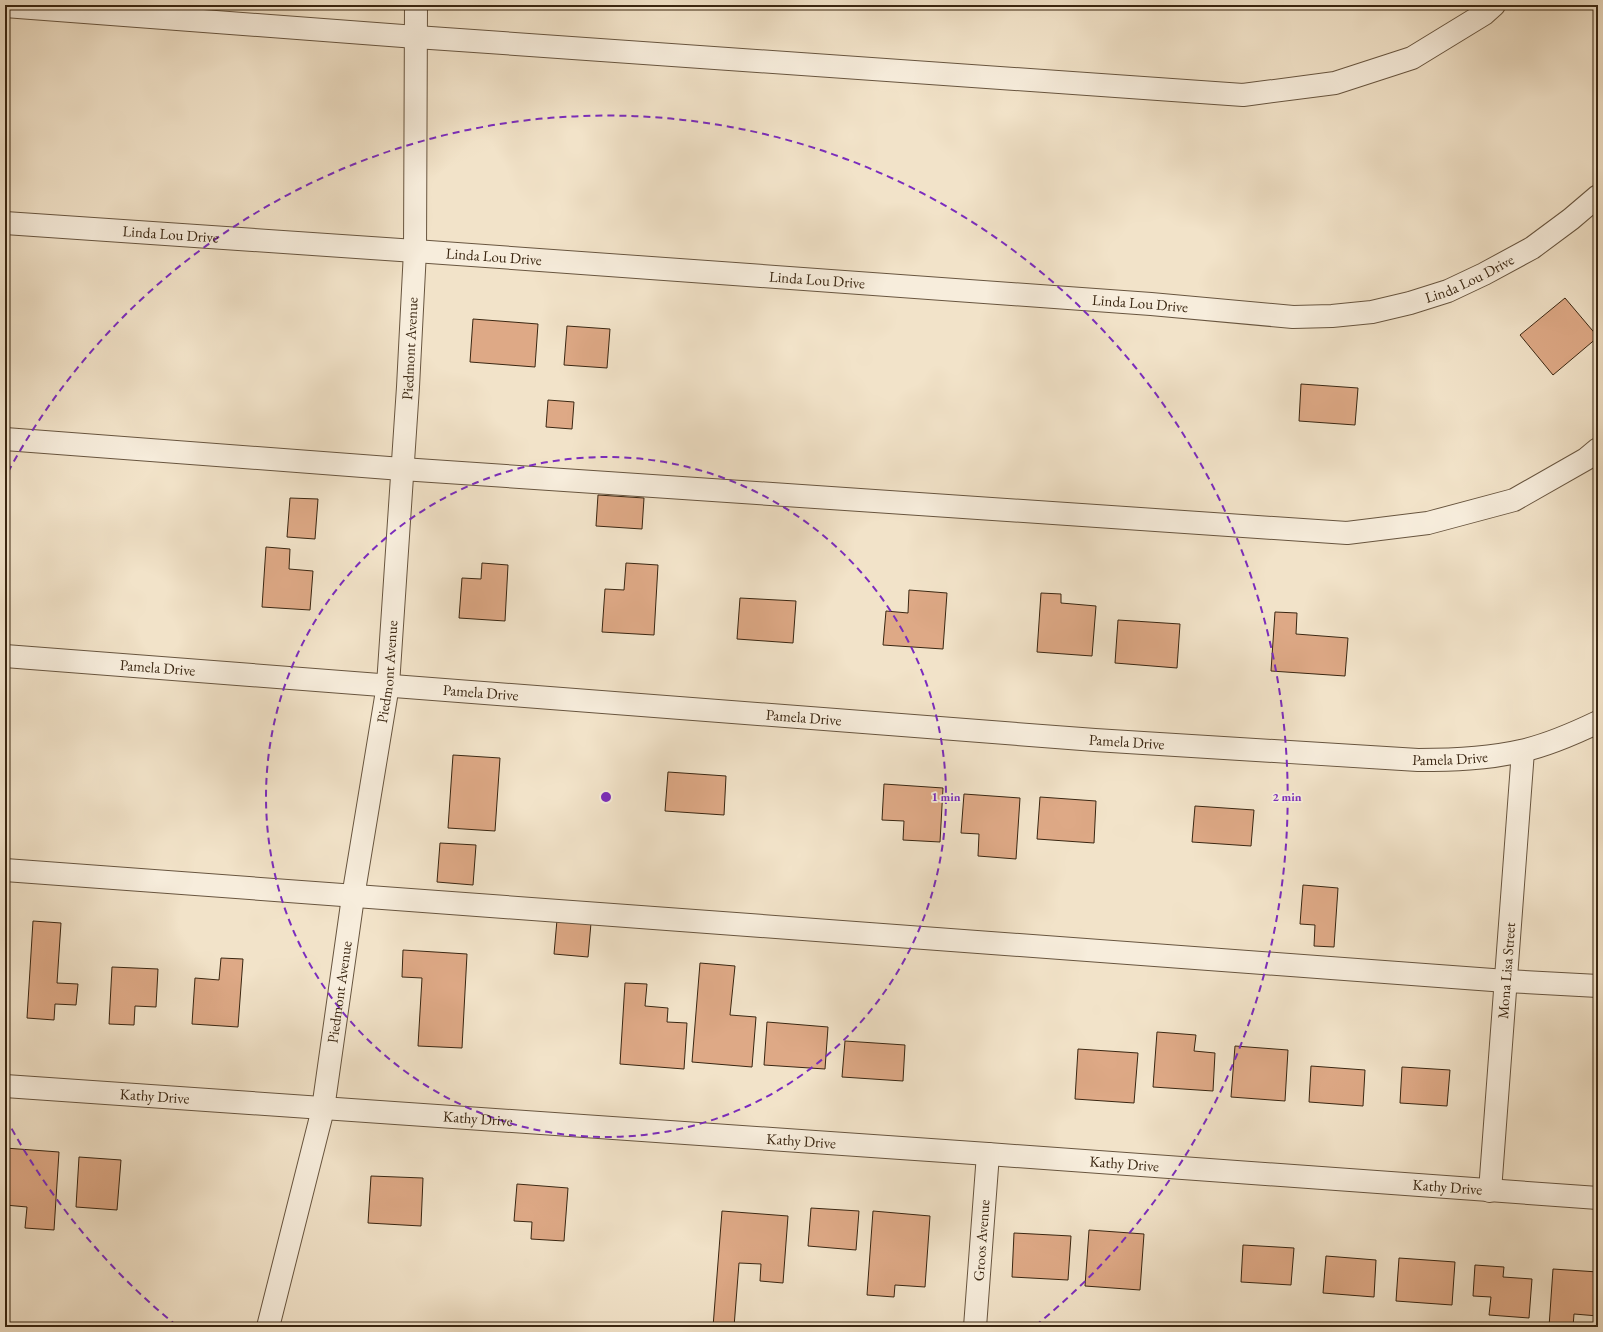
<svg xmlns="http://www.w3.org/2000/svg" width="1603" height="1332" font-family="'EB Garamond',serif">
  <style>
    .building { fill: #dea986; stroke: #3a2611 }
    .lines { fill: none; stroke-linecap: round; stroke-linejoin: round }
    .minor-casing { stroke: #68553f; stroke-width: 24 }
    .minor { stroke: #f7eddc; stroke-width: 22 }
    .ring { fill: none; stroke: #7b2cbf; stroke-width: 2; stroke-dasharray: 7 5 }
    .labels { text-anchor: middle; stroke-width: 3.5; stroke-linejoin: round; paint-order: stroke }
    .street-label { font-size: 15px; fill: #3a2611; stroke: #f7eddc }
    .centre { fill: #7b2cbf; stroke: #f7eddc; stroke-width: 2 }
    .ring-label { font-size: 12px; text-anchor: middle; font-weight: bold; fill: #7b2cbf; stroke: #f7eddc; stroke-width: 3.5; stroke-linejoin: round; paint-order: stroke }
  </style>
  <rect width="100%" height="100%" fill="#f2e3c9"/>
  <filter id="stains"><feTurbulence type="fractalNoise" baseFrequency=".005" numOctaves="4"/><feColorMatrix values="0 0 0 0 .2 0 0 0 0 .09 0 0 0 0 .02 0 0 0 .5 -.17"/></filter>
  <radialGradient id="worn" r=".72"><stop offset=".6" stop-color="#630" stop-opacity="0"/><stop offset="1" stop-color="#630" stop-opacity=".3"/></radialGradient>
  <g class="building">
    <path d="M 1565,298 L 1598,337 L 1553,375 L 1520,335 Z"/>
    <path d="M 473,319 L 538,324 L 535,367 L 470,362 Z"/>
    <path d="M 567,326 L 610,329 L 607,368 L 564,365 Z"/>
    <path d="M 1301,384 L 1358,388 L 1355,425 L 1299,421 Z"/>
    <path d="M 548,400 L 574,402 L 572,429 L 546,427 Z"/>
    <path d="M 598,495 L 644,498 L 642,529 L 596,526 Z"/>
    <path d="M 290,498 L 318,499 L 315,539 L 287,537 Z"/>
    <path d="M 266,547 L 290,549 L 289,569 L 313,571 L 310,610 L 262,607 Z"/>
    <path d="M 482,563 L 508,565 L 505,621 L 459,618 L 462,578 L 481,579 Z"/>
    <path d="M 626,563 L 658,565 L 654,635 L 602,632 L 605,589 L 624,590 Z"/>
    <path d="M 909,590 L 947,593 L 943,649 L 883,645 L 886,611 L 908,613 Z"/>
    <path d="M 1041,593 L 1061,594 L 1061,603 L 1096,606 L 1092,656 L 1037,652 Z"/>
    <path d="M 740,598 L 796,601 L 793,643 L 737,639 Z"/>
    <path d="M 1275,612 L 1297,613 L 1296,634 L 1348,638 L 1345,676 L 1271,671 Z"/>
    <path d="M 1118,620 L 1180,624 L 1177,668 L 1115,663 Z"/>
    <path d="M 453,755 L 500,758 L 495,831 L 448,828 Z"/>
    <path d="M 668,772 L 726,776 L 724,815 L 665,811 Z"/>
    <path d="M 884,784 L 943,788 L 940,842 L 903,840 L 904,821 L 882,820 Z"/>
    <path d="M 964,794 L 1020,798 L 1016,859 L 978,856 L 979,834 L 961,833 Z"/>
    <path d="M 1040,797 L 1096,801 L 1094,843 L 1037,839 Z"/>
    <path d="M 1195,806 L 1254,810 L 1251,846 L 1192,842 Z"/>
    <path d="M 440,843 L 476,845 L 473,885 L 437,882 Z"/>
    <path d="M 1303,885 L 1338,888 L 1334,947 L 1314,946 L 1315,925 L 1300,924 Z"/>
    <path d="M 557,920 L 591,923 L 588,957 L 554,954 Z"/>
    <path d="M 33,921 L 61,923 L 57,983 L 78,984 L 76,1005 L 55,1004 L 54,1020 L 27,1018 Z"/>
    <path d="M 403,950 L 467,954 L 462,1048 L 418,1046 L 422,978 L 402,977 Z"/>
    <path d="M 221,958 L 243,959 L 238,1027 L 192,1024 L 195,978 L 219,980 Z"/>
    <path d="M 700,963 L 735,966 L 730,1015 L 756,1017 L 752,1067 L 692,1062 Z"/>
    <path d="M 112,967 L 158,969 L 156,1007 L 135,1006 L 134,1025 L 109,1024 Z"/>
    <path d="M 625,983 L 647,984 L 645,1006 L 668,1008 L 667,1022 L 687,1023 L 684,1069 L 620,1064 Z"/>
    <path d="M 767,1022 L 828,1027 L 825,1069 L 764,1065 Z"/>
    <path d="M 1157,1032 L 1196,1035 L 1194,1051 L 1215,1053 L 1213,1091 L 1153,1087 Z"/>
    <path d="M 845,1041 L 905,1045 L 903,1081 L 842,1077 Z"/>
    <path d="M 1235,1046 L 1288,1050 L 1285,1101 L 1231,1097 Z"/>
    <path d="M 1078,1049 L 1138,1053 L 1134,1103 L 1075,1099 Z"/>
    <path d="M 1311,1066 L 1365,1070 L 1363,1106 L 1309,1102 Z"/>
    <path d="M 1402,1067 L 1450,1070 L 1447,1106 L 1400,1103 Z"/>
    <path d="M 5,1148 L 59,1152 L 54,1230 L 25,1228 L 27,1207 L 5,1205 Z"/>
    <path d="M 79,1157 L 121,1160 L 117,1210 L 76,1207 Z"/>
    <path d="M 371,1176 L 423,1178 L 421,1226 L 368,1223 Z"/>
    <path d="M 517,1184 L 568,1188 L 564,1241 L 531,1239 L 532,1222 L 514,1221 Z"/>
    <path d="M 811,1208 L 859,1211 L 856,1250 L 808,1246 Z"/>
    <path d="M 722,1211 L 788,1216 L 783,1283 L 760,1281 L 761,1264 L 739,1263 L 734,1327 L 713,1327 Z"/>
    <path d="M 873,1211 L 930,1216 L 925,1287 L 895,1285 L 894,1297 L 867,1295 Z"/>
    <path d="M 1089,1230 L 1144,1234 L 1140,1290 L 1085,1286 Z"/>
    <path d="M 1014,1233 L 1071,1236 L 1068,1280 L 1012,1277 Z"/>
    <path d="M 1243,1245 L 1294,1248 L 1291,1285 L 1241,1282 Z"/>
    <path d="M 1326,1256 L 1376,1260 L 1374,1297 L 1323,1293 Z"/>
    <path d="M 1399,1258 L 1455,1262 L 1452,1305 L 1396,1301 Z"/>
    <path d="M 1475,1265 L 1504,1267 L 1503,1277 L 1532,1279 L 1529,1318 L 1489,1315 L 1491,1297 L 1473,1296 Z"/>
    <path d="M 1553,1269 L 1598,1272 L 1598,1316 L 1574,1314 L 1573,1327 L 1549,1327 Z"/>
  </g>
  <g class="lines">
    <defs>
      <g id="minor">
        <path d="M 5,6 L 416,37 L 1243,95 L 1335,83 L 1412,58 L 1484,14 L 1494,5"/>
        <path id="s1" d="M 5,223 L 415,251 L 1151,304 L 1293,317 L 1332,316 L 1372,312 L 1410,303 L 1448,291 L 1484,274 L 1532,248 L 1571,219 L 1598,196"/>
        <path d="M 5,439 L 402,469 L 1347,533 L 1428,523 L 1514,500 L 1586,459 L 1598,449"/>
        <path id="s2" d="M 5,656 L 1095,740 L 1418,760 C 1452,760 1487,759 1521,751 C 1548,745 1573,734 1598,722"/>
        <path d="M 5,870 L 1506,981 L 1598,986"/>
        <path id="s3" d="M 5,1086 L 988,1154 L 1598,1198"/>
        <path id="s4" d="M 1490,1191 L 1523,751"/>
        <path id="s5" d="M 268,1327 L 323,1109 L 353,897 L 388,685 L 408,387 L 415,251 L 416,5"/>
        <path id="s6" d="M 975,1327 L 988,1154"/>
      </g>
    </defs>
    <use href="#minor" class="minor-casing"/>
    <use href="#minor" class="minor"/>
  </g>
  <g class="ring">
    <circle cx="606" cy="797" r="340"/>
    <path d="M177 1326A681 681 0 0 1 8 1122M8 472A681 681 0 1 1 1035 1326"/>
  </g>
  <g class="labels">
    <g class="street-label">
      <text dy="5" stroke="none"><textPath href="#s1" startOffset="166">Linda Lou Drive</textPath></text>
      <text dy="5" stroke="none"><textPath href="#s1" startOffset="490">Linda Lou Drive</textPath></text>
      <text dy="5" stroke="none"><textPath href="#s1" startOffset="1474">Linda Lou Drive</textPath></text>
      <text dy="5" stroke="none"><textPath href="#s1" startOffset="814">Linda Lou Drive</textPath></text>
      <text dy="5" stroke="none"><textPath href="#s1" startOffset="1138">Linda Lou Drive</textPath></text>
      <text dy="5" stroke="none"><textPath href="#s5" startOffset="991">Piedmont Avenue</textPath></text>
      <text dy="5" stroke="none"><textPath href="#s2" startOffset="153">Pamela Drive</textPath></text>
      <text dy="5" stroke="none"><textPath href="#s5" startOffset="667">Piedmont Avenue</textPath></text>
      <text dy="5" stroke="none"><textPath href="#s2" startOffset="477">Pamela Drive</textPath></text>
      <text dy="5" stroke="none"><textPath href="#s2" startOffset="801">Pamela Drive</textPath></text>
      <text dy="5" stroke="none"><textPath href="#s2" startOffset="1125">Pamela Drive</textPath></text>
      <text dy="5" stroke="none"><textPath href="#s2" startOffset="1449">Pamela Drive</textPath></text>
      <text dy="5" stroke="none"><textPath href="#s4" startOffset="221">Mona Lisa Street</textPath></text>
      <text dy="5" stroke="none"><textPath href="#s5" startOffset="343">Piedmont Avenue</textPath></text>
      <text dy="5" stroke="none"><textPath href="#s3" startOffset="150">Kathy Drive</textPath></text>
      <text dy="5" stroke="none"><textPath href="#s3" startOffset="474">Kathy Drive</textPath></text>
      <text dy="5" stroke="none"><textPath href="#s3" startOffset="798">Kathy Drive</textPath></text>
      <text dy="5" stroke="none"><textPath href="#s3" startOffset="1122">Kathy Drive</textPath></text>
      <text dy="5" stroke="none"><textPath href="#s3" startOffset="1446">Kathy Drive</textPath></text>
      <text dy="5" stroke="none"><textPath href="#s6" startOffset="87">Groos Avenue</textPath></text>
    </g>
  </g>
  <circle cx="606" cy="797" r="6" class="centre"/>
  <g class="ring-label">
    <text x="946" y="801">1 min</text>
    <text x="1287" y="801">2 min</text>
  </g>
  <rect width="1603" height="1332" fill="none" stroke="#f2e3c9" stroke-width="20"/>
  <rect x="6" y="6" width="1591" height="1320" fill="none" stroke="#3a2611" stroke-width="2"/>
  <rect x="10" y="10" width="1583" height="1312" fill="none" stroke="#3a2611"/>
  <rect width="100%" height="100%" filter="url(#stains)"/>
  <rect width="100%" height="100%" fill="url(#worn)"/>
</svg>
